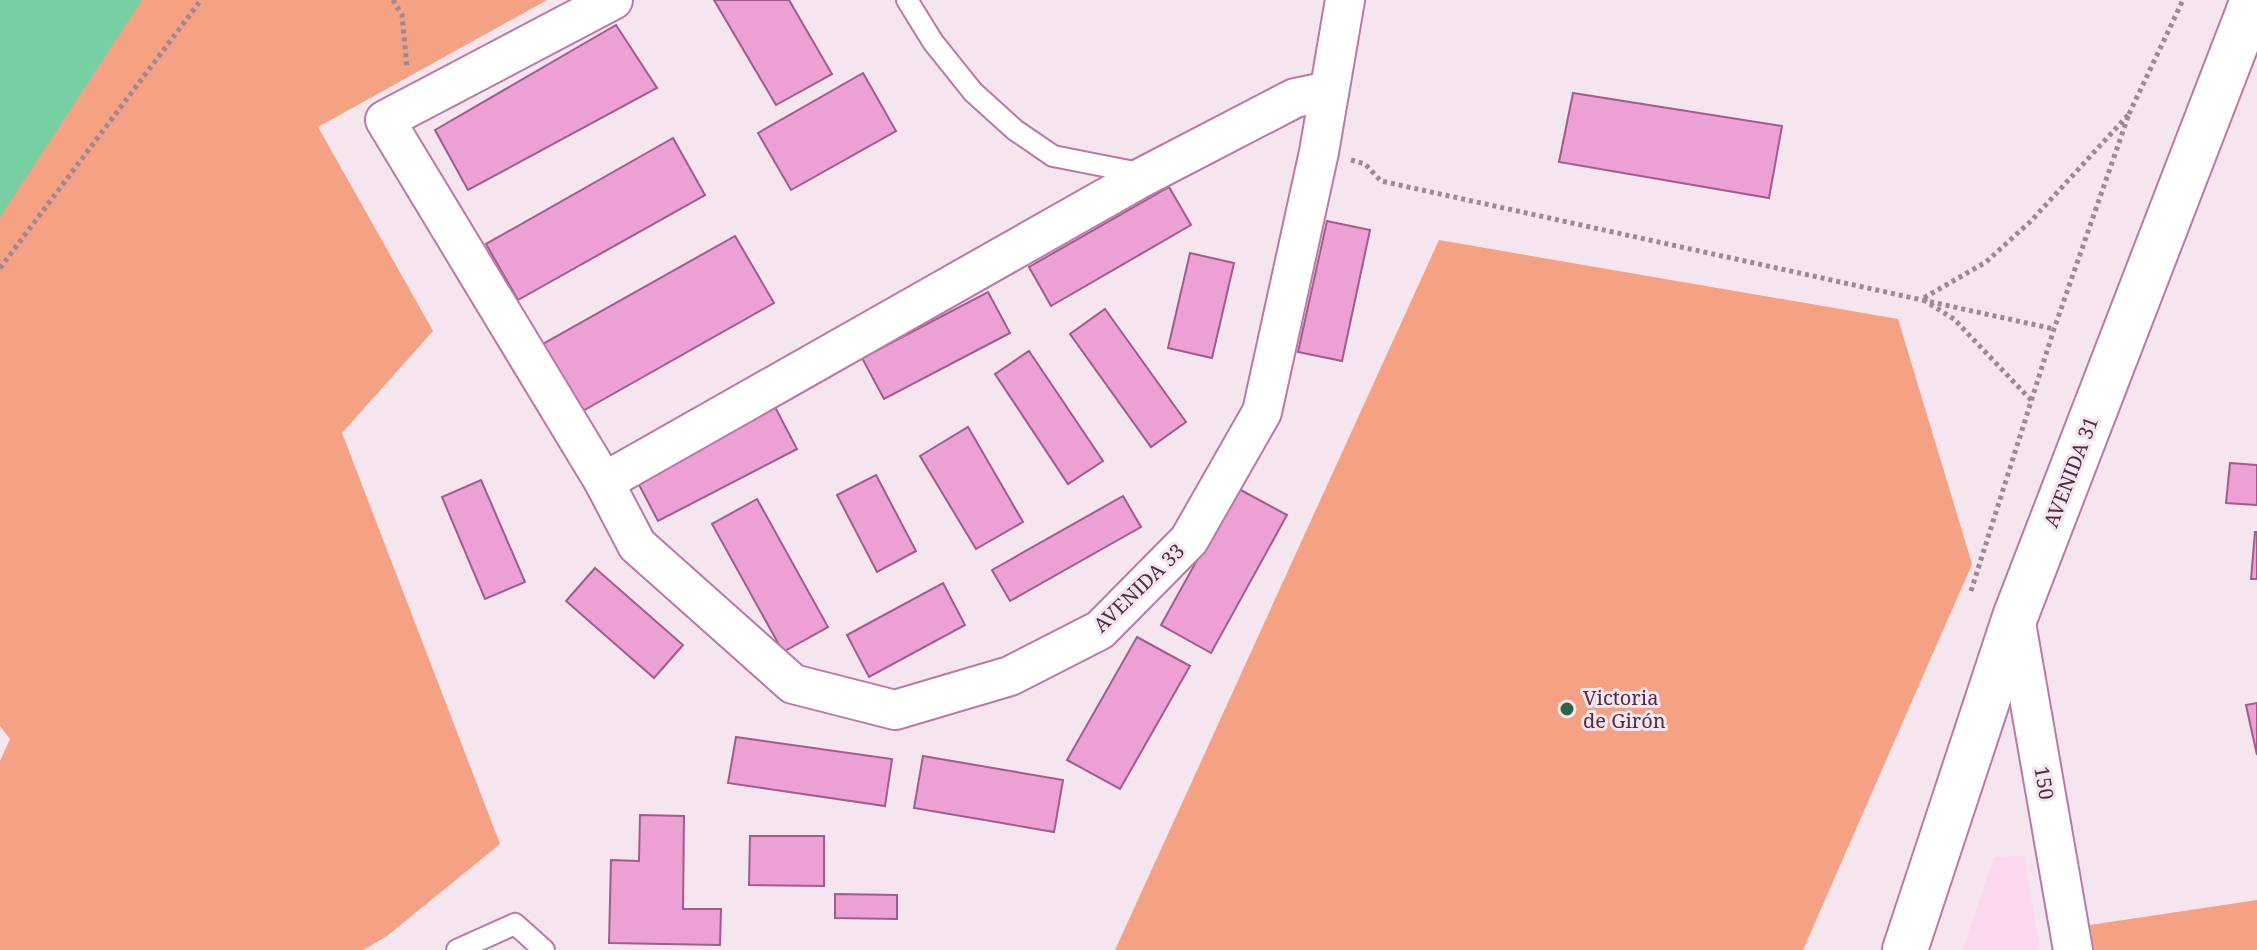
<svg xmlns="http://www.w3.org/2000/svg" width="2257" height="950" font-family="'Noto Serif',serif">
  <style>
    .built { fill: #fbd8ee }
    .green { fill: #f5a183 }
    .water { fill: #76d0a1 }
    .building { fill: #eca0d3; stroke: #a15c8b; stroke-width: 2 }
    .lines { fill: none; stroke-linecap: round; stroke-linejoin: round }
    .lane-casing { stroke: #bf77a7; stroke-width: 24 }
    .street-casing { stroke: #bf77a7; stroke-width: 42 }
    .secondary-casing { stroke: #bf77a7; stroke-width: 48 }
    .path { stroke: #9e8796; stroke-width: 5; stroke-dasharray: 4 4; stroke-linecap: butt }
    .lane { stroke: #fff; stroke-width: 20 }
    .street { stroke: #fff; stroke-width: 38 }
    .secondary { stroke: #fff; stroke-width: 44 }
    .poi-dot { fill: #30654a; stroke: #f5e5ef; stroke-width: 3 }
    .labels { text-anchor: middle; stroke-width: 6; stroke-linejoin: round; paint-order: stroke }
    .street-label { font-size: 20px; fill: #4d2f43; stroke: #f5e5ef }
    .poi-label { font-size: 20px; fill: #4d2f43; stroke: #f5e5ef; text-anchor: start }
  </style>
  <rect width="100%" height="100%" fill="#f5e5ef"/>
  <path class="built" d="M 2024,856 L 2040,950 L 1962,950 L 1994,857 Z"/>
  <g class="green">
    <path d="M 0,0 L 547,0 L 318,127 L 433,331 L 342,433 L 500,844 L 387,936 L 363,950 L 0,950 L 0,761 L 10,739 L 0,726 Z"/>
    <path d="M 1439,240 L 1898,319 L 1972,564 L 1803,950 L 1115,950 Z"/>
    <path d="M 2257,900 L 2257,950 L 2094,950 L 2090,925 Z"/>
  </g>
  <path class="water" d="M 0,0 L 142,0 L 0,217 Z"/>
  <g class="building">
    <path d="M 714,0 L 789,0 L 832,74 L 776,105 Z"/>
    <path d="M 616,25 L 657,88 L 468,190 L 435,130 Z"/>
    <path d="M 863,73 L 896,131 L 791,190 L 758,133 Z"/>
    <path d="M 1573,93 L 1782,126 L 1769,198 L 1559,162 Z"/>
    <path d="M 673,138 L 705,195 L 518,300 L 486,244 Z"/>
    <path d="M 1169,187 L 1191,225 L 1051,306 L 1029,267 Z"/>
    <path d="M 1327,221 L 1370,230 L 1342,361 L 1298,352 Z"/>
    <path d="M 735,236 L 774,303 L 581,412 L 543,344 Z"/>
    <path d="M 1190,253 L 1234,263 L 1212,358 L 1168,348 Z"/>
    <path d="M 988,292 L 1010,333 L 884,399 L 862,358 Z"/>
    <path d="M 1105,309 L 1186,422 L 1151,447 L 1070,334 Z"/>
    <path d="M 1029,351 L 1103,461 L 1068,484 L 995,374 Z"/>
    <path d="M 775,407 L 797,449 L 658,521 L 636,479 Z"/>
    <path d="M 968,427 L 1023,522 L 976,549 L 920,456 Z"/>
    <path d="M 2230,463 L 2257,465 L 2257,505 L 2226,503 Z"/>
    <path d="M 876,475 L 916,551 L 877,572 L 837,495 Z"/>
    <path d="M 481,480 L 525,582 L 485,599 L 442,497 Z"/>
    <path d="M 1237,488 L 1287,515 L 1211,653 L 1161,625 Z"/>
    <path d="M 1123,496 L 1141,527 L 1010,601 L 992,570 Z"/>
    <path d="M 757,499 L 828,627 L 783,652 L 712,524 Z"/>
    <path d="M 2255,532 L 2257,532 L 2257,579 L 2251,579 Z"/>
    <path d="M 595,568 L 683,645 L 654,678 L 566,601 Z"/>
    <path d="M 943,583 L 965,625 L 869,677 L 847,635 Z"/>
    <path d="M 1137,637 L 1190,666 L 1120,789 L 1067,760 Z"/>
    <path d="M 2257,703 L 2257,755 L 2246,705 Z"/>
    <path d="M 736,737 L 892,759 L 885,806 L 728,783 Z"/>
    <path d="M 923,756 L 1063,780 L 1054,832 L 914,808 Z"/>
    <path d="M 640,815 L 684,816 L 683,909 L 721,909 L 720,945 L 609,943 L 611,860 L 639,861 Z"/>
    <path d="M 750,836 L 824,836 L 824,886 L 749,885 Z"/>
    <path d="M 835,894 L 897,895 L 897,919 L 835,918 Z"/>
  </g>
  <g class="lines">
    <defs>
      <g id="lane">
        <path d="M 907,0 L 933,42 L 973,92 L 1015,130 L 1053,156 L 1134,172 L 1139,179"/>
        <path d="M 457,950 L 515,924 L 544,950"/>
      </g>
      <g id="street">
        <path d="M 613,0 L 385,120 L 604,482 L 637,545 L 793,684 L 895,710 L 1010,676 L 1100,630 L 1189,540 L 1262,412 L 1319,152 L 1345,0"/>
        <path d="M 604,482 L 1139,179 L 1295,98 L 1329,91"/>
        <path d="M 2015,617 L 2073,950"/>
      </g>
      <path id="secondary" d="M 1905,950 L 2015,617 L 2253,0"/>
    </defs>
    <use href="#lane" class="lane-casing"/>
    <use href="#street" class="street-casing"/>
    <use href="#secondary" class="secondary-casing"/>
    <g class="path">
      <path d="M 393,0 L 402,15 L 407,68"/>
      <path d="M 2129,114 L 2183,0"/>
      <path d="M 1351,160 L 1365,164 L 1381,181 L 2054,329"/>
      <path d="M 0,268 L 201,0"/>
      <path d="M 1971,591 L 2054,329 L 2129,114 L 2031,221 L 1986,262 L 1922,299 L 1954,319 L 2031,400"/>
    </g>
    <use href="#lane" class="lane"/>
    <use href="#street" class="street"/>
    <use href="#secondary" class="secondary"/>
  </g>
  <circle class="poi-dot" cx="1567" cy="709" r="8"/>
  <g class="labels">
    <g class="street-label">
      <text transform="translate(2071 472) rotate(-69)" y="7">AVENIDA 31</text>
      <text transform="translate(1139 588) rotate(-44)" y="7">AVENIDA 33</text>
      <text transform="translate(2044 783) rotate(80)" y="7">150</text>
    </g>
    <g class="poi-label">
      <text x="1583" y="705">Victoria<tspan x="1583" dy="23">de Girón</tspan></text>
    </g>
  </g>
</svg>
